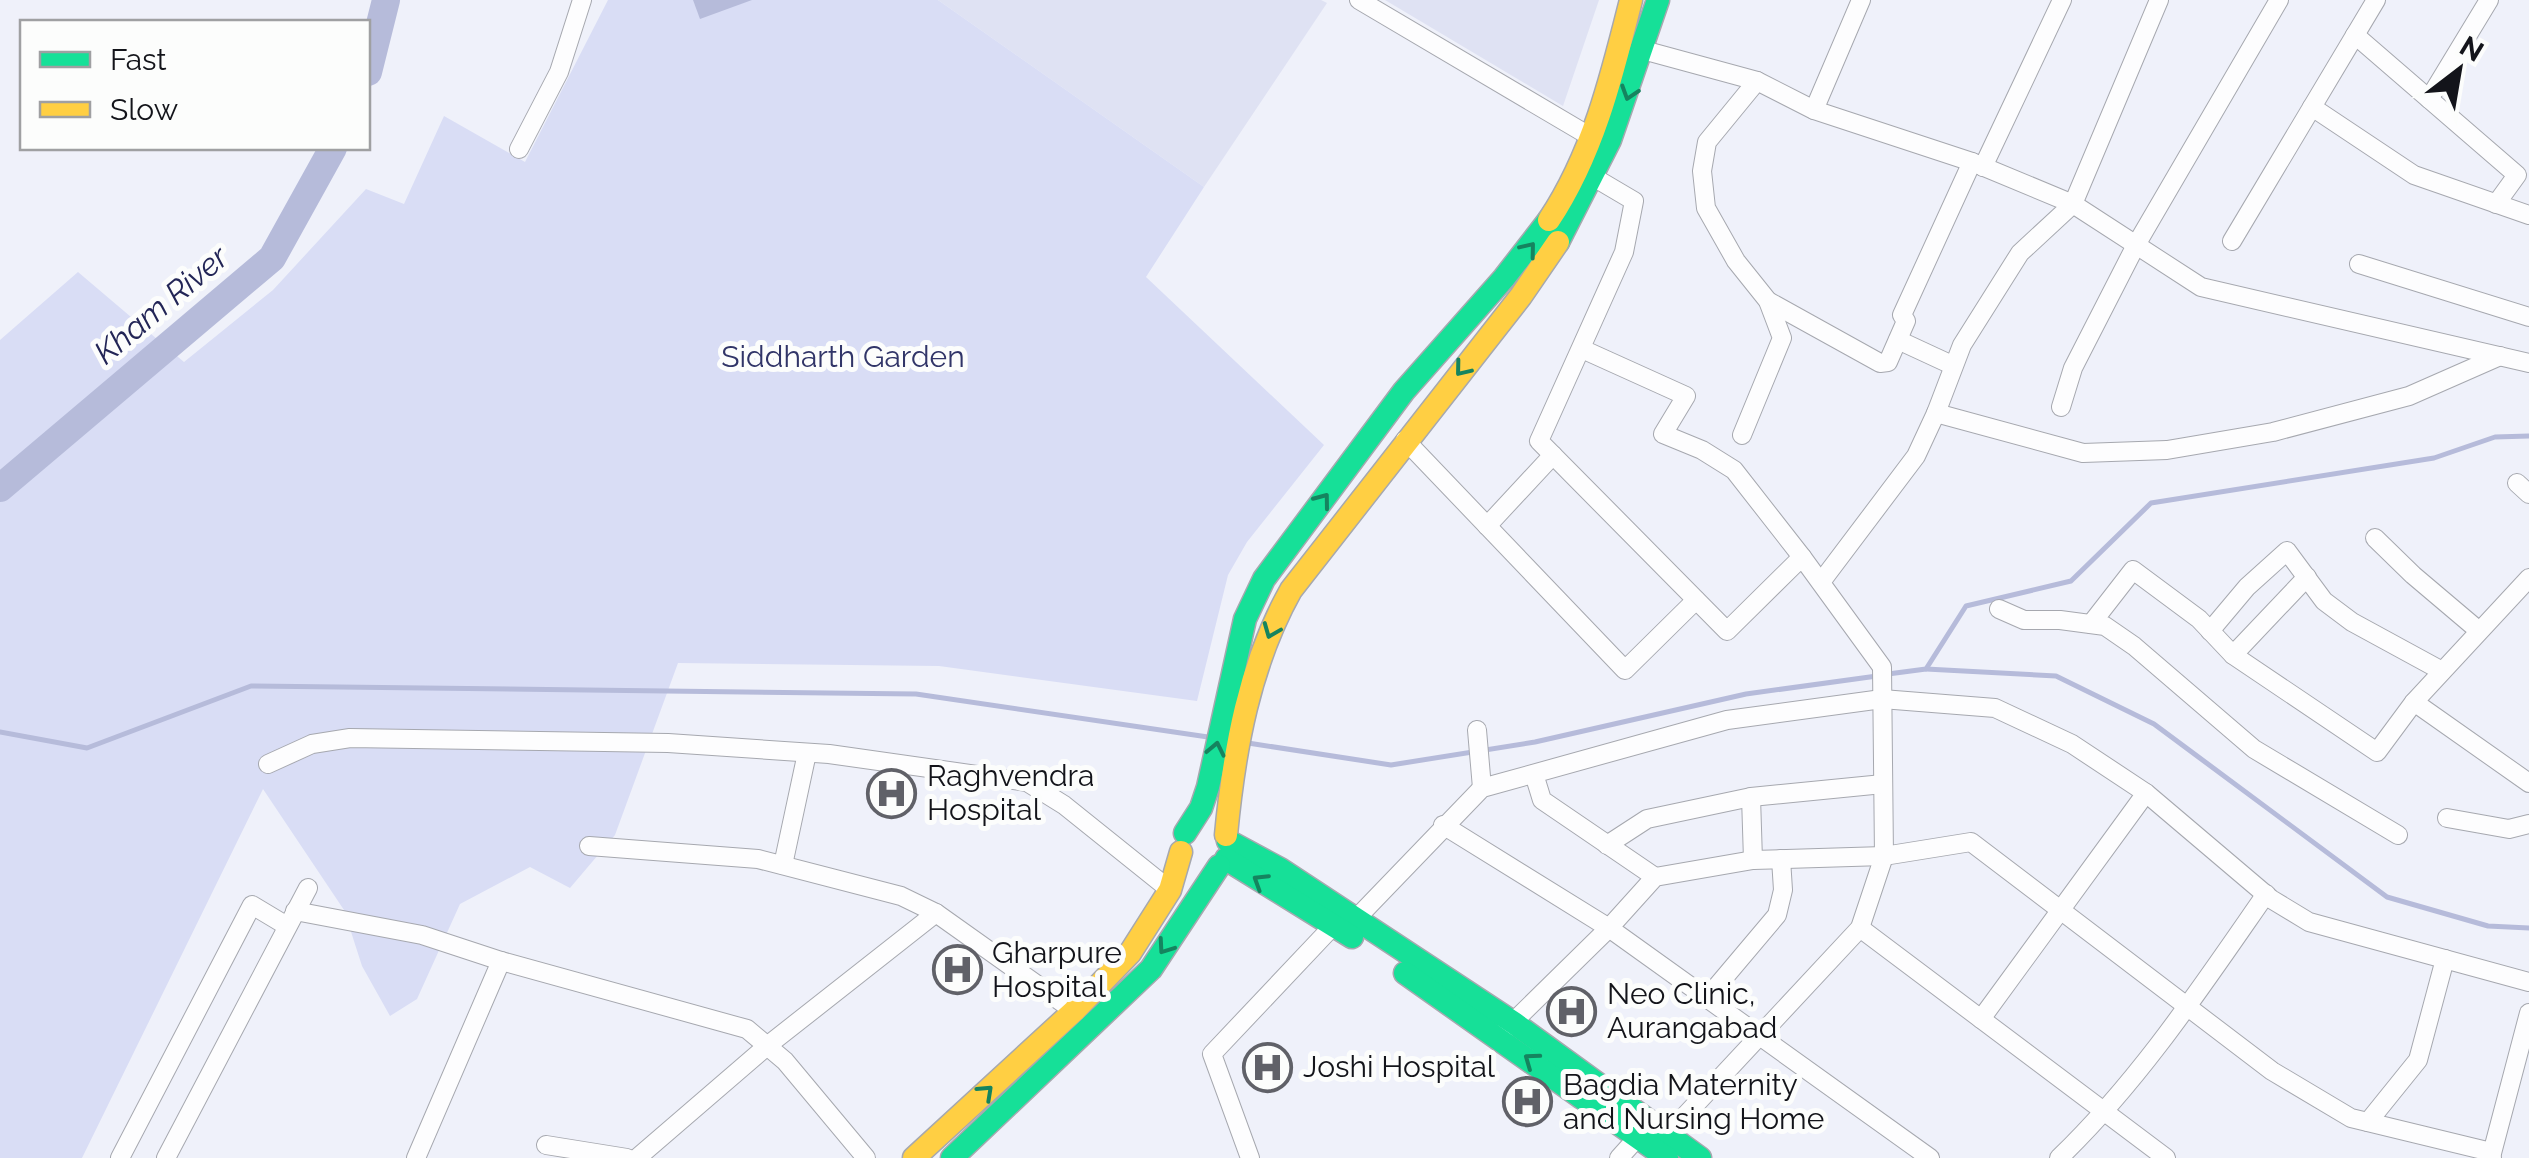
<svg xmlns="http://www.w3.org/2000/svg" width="2529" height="1158" font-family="Raleway,sans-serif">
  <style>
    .built { fill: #dfe2f3 }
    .green { fill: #d9ddf5 }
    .water { fill: #b6bbda }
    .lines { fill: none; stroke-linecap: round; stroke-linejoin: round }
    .stream { stroke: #b6bbda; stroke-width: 5 }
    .river { stroke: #b6bbda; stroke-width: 28 }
    .street-casing { stroke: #a6a8af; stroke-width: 20 }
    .fast-casing { stroke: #a6a8af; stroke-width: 25 }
    .slow-casing { stroke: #a6a8af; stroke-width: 25 }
    .street { stroke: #fdfdfe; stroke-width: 18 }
    .fast { stroke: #16e098; stroke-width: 22 }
    .slow { stroke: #ffcf43; stroke-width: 22 }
    .oneway { stroke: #15845f }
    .labels { text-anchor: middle; stroke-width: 10; stroke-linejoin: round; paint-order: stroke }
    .park-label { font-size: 30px; fill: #313568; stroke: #fcfdfc }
    .poi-label { font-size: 30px; fill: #13141a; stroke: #fcfdfc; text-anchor: start }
    .water-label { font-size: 32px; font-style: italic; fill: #222556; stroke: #fcfdfc }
  </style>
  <rect width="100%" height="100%" fill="#eff1fa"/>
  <g class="built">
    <path d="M 938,0 L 1321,0 L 1327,3 L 1204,187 Z"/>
    <path d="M 1385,0 L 1599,0 L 1563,106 Z"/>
  </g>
  <path class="green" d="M 608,0 L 938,0 L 1204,187 L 1146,277 L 1324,445 L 1247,542 L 1228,575 L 1197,701 L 939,666 L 678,663 L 615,835 L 570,888 L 530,867 L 460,904 L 417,999 L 390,1016 L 362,966 L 344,910 L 263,789 L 82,1158 L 0,1158 L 0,340 L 78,272 L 184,362 L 273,290 L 366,189 L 404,204 L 444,116 L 525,162 Z"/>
  <path class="water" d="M 693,0 L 752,0 L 700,19 Z"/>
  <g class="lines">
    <g class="stream">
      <path d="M 1926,669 L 2056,676 L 2154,724 L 2387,897 L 2488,926 L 2529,928"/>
      <path d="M 1888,674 L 1926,669 L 1966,606 L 2071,581 L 2151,503 L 2434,458 L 2495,437 L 2529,436"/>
      <path d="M 0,732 L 87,748 L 251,686 L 916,694 L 1208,737"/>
      <path d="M 1248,743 L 1391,765 L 1535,742 L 1746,694 L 1877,676"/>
    </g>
    <g class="river">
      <path d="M 368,72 L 386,0"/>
      <path d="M 0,488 L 272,258 L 333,148"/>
    </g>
    <defs>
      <g id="street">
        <path d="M 1359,0 L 1591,137"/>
        <path d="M 2355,35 L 2517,175 L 2496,204"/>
        <path d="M 1643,50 L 1757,81 L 1814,110 L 1972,162 L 2073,204 L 2201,287 L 2529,363"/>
        <path d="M 2429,99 L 2489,0"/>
        <path d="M 2312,107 L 2414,175 L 2529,215"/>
        <path d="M 1814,110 L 1861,0"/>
        <path d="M 519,149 L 559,72 L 582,0"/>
        <path d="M 1983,167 L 2062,0"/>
        <path d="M 1595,178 L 1634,201 L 1624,252 L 1539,441 L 1727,631 L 1802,557 L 1882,667 L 1884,856 L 1860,928 L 1667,1135"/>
        <path d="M 2232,241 L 2376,0"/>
        <path d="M 2359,264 L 2529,317"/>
        <path d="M 1768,301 L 1880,363 L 1888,362 L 1906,321 L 1902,315 L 1972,162"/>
        <path d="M 1898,340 L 1952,365"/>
        <path d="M 1582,349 L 1686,396 L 1663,434 L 1702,450 L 1734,470 L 1802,557"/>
        <path d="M 2061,407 L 2073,368 L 2136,245 L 2279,0"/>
        <path d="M 1936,413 L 2083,453 L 2167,450 L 2273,432 L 2409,396 L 2500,356"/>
        <path d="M 1742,435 L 1782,338 L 1768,301 L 1736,261 L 1706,208 L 1702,171 L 1707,142 L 1757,81"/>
        <path d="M 1405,440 L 1625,670 L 1696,600"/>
        <path d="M 2517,483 L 2529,494"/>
        <path d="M 1487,526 L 1553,455"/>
        <path d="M 2375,538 L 2413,575 L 2478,630"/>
        <path d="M 1821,582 L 1916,456 L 1936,413 L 1962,345 L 2020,253 L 2073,204 L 2159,0"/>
        <path d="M 1999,609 L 2024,620 L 2060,620 L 2105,626 L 2134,646 L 2254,749 L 2398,835"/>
        <path d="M 2091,624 L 2133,570 L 2199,619 L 2233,655 L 2377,752 L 2414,702 L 2529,578"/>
        <path d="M 2210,631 L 2247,587 L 2287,551 L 2324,601 L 2352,622 L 2442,671"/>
        <path d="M 2233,655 L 2307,577"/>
        <path d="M 2414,702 L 2529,783"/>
        <path d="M 1477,730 L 1482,788"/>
        <path d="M 268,764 L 312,744 L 350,738 L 668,743 L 829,754 L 1027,782 L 1064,805 L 1170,890"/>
        <path d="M 1534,774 L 1542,800 L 1655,877"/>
        <path d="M 1751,797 L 1753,860"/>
        <path d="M 2447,818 L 2509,829 L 2529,824"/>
        <path d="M 1443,825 L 1609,928 L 1930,1158"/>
        <path d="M 1607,845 L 1647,819 L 1751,797 L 1883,784"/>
        <path d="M 589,846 L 758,859 L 901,896 L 936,913 L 1074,1011"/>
        <path d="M 783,865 L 807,753"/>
        <path d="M 295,911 L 422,935 L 501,961 L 747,1029 L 785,1061 L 866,1158"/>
        <path d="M 1350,925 L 1482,788 L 1727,720 L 1882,699 L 1995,708 L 2072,744 L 2146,793 L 2271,899 L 2309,922 L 2529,982"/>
        <path d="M 1860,928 L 2166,1158"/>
        <path d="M 1707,998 L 1777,915 L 1783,890 L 1781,859"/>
        <path d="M 1981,1019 L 2146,793"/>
        <path d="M 1506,1029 L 1609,928 L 1655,877 L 1753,860 L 1884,856 L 1971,842 L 2272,1071 L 2351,1118 L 2487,1151 L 2492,1158"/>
        <path d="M 2368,1122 L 2418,1060 L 2445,959"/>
        <path d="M 546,1145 L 627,1158"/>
        <path d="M 2491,1157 L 2529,1013"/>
        <path d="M 120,1158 L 252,905 L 287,926"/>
        <path d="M 166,1158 L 308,888"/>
        <path d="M 416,1158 L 501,961"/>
        <path d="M 637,1158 L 767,1046 L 936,913"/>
        <path d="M 1250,1158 L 1212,1054 L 1333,926"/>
        <path d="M 1619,1158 L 1637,1138"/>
        <path d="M 2059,1158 C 2140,1080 2202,986 2266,894"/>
      </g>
      <g id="fast">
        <path d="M 1558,242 L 1610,140 L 1658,0"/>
        <path d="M 1185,833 L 1201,808 L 1208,787 L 1245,619 L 1264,579 L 1404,391 L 1504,278 L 1549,220"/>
        <path d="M 1228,841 L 1280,869 L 1514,1023 L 1700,1158"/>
        <path d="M 1226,859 L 1352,937"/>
        <path d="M 1405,973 L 1667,1158"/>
        <path d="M 952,1158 L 1151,969 L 1219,866"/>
      </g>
      <g id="slow">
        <path d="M 1549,220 C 1593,154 1612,76 1631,0"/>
        <path d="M 1226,835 C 1234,750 1249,665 1291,590 L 1521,296 L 1558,242"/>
        <path d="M 914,1158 L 1074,1011 L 1130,953 L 1170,890 L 1181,852"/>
      </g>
    </defs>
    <use href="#street" class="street-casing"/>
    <use href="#fast" class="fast-casing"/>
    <use href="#slow" class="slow-casing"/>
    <use href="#street" class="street"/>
    <use href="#fast" class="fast"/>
    <use href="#slow" class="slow"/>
  </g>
  <defs><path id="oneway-chevron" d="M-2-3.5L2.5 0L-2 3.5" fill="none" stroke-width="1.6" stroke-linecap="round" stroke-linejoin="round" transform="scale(2.5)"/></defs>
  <g class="oneway">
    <use href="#oneway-chevron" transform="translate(1629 93) rotate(108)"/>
    <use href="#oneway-chevron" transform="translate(1529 249) rotate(-51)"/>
    <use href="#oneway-chevron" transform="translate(1462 369) rotate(129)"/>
    <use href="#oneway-chevron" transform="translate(1323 500) rotate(-53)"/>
    <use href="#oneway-chevron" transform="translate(1271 631) rotate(112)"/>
    <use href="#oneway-chevron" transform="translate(1216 749) rotate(-78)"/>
    <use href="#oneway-chevron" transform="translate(1260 881) rotate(-148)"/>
    <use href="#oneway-chevron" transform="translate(1165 947) rotate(125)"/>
    <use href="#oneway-chevron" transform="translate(1531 1060) rotate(-144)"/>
    <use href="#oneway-chevron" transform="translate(986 1092) rotate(-43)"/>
  </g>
  <defs>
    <symbol id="hospital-ring" viewBox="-11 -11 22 22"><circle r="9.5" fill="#fcfdfc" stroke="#606168" stroke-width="1.5"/><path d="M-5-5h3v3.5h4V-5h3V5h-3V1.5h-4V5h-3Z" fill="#606168"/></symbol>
  </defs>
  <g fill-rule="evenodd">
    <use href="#hospital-ring" x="864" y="766" width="55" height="55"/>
    <use href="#hospital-ring" x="930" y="942" width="55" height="55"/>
    <use href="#hospital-ring" x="1544" y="984" width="55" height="55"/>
    <use href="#hospital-ring" x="1240" y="1040" width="55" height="55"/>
    <use href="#hospital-ring" x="1500" y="1074" width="55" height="55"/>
  </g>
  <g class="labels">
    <g class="park-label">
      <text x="843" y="367">Siddharth Garden</text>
    </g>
    <g class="poi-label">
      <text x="927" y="786">Raghvendra<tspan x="927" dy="34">Hospital</tspan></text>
      <text x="992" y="963">Gharpure<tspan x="992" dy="34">Hospital</tspan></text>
      <text x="1607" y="1004">Neo Clinic,<tspan x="1607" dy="34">Aurangabad</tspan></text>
      <text x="1303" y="1077">Joshi Hospital</text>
      <text x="1563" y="1095">Bagdia Maternity<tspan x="1563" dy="34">and Nursing Home</tspan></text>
    </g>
    <g class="water-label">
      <text transform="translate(161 305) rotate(-40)" y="11">Kham River</text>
    </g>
  </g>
  <rect x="20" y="20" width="350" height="130" fill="#fcfdfc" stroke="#9fa0a2" stroke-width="2.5"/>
  <rect x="40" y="52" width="50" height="15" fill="#16e098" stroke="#9fa0a2" stroke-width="2.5"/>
  <text x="110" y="70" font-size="30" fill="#13141a">Fast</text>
  <rect x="40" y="102" width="50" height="15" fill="#ffcf43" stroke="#9fa0a2" stroke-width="2.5"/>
  <text x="110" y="120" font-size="30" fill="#13141a">Slow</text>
  <g transform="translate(2459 70) rotate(31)" stroke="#fcfdfc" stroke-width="8" paint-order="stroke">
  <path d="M0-8L18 38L0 25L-18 38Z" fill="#13141a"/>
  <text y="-15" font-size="28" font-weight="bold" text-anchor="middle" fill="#13141a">N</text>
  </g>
</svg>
